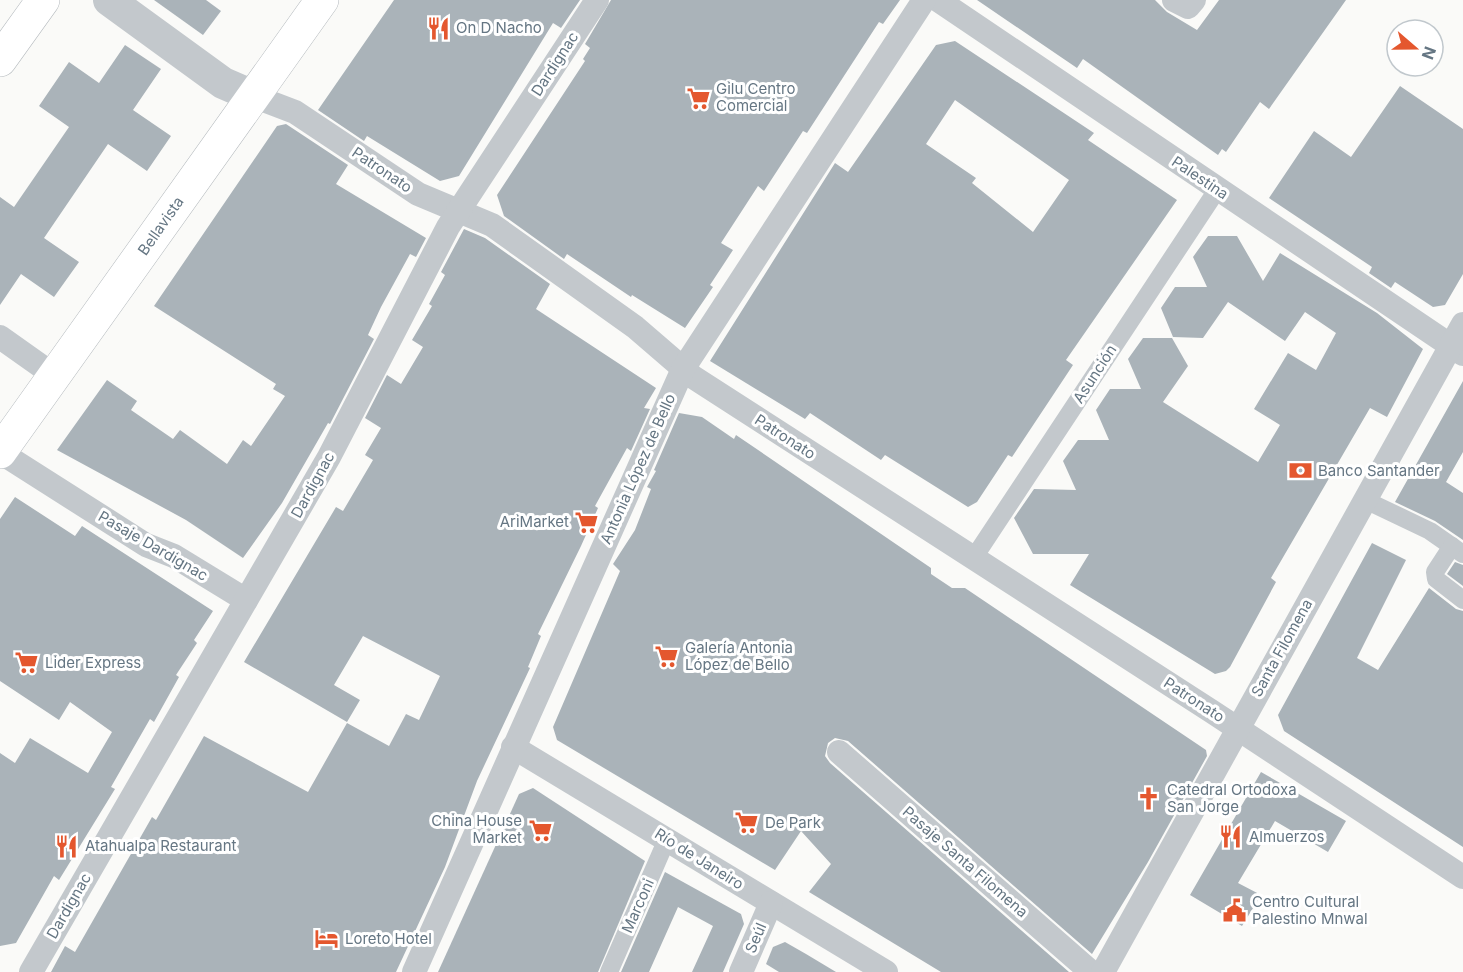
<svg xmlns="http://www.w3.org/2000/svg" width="1463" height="972" font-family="Inter,sans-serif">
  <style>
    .building { fill: #aab3b9; fill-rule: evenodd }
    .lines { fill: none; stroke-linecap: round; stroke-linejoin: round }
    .primary-casing { stroke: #b5babe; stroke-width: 34 }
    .pedestrian { stroke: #c3c8cc; stroke-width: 18 }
    .minor { stroke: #c3c8cc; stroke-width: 24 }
    .tertiary { stroke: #c3c8cc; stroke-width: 32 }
    .primary { stroke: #fff; stroke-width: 33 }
    .labels { text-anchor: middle; stroke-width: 6; stroke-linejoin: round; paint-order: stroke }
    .poi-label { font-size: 15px; fill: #657683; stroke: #fff; text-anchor: start }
    .street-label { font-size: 15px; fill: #657683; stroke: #fff }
  </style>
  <rect width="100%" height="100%" fill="#fafaf8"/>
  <g class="building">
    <path d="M 154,0 L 206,0 L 221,11 L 203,35 Z"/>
    <path d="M 394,0 L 580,0 L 561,28 L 553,23 L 459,176 L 440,181 L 367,136 L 364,141 L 318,110 Z"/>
    <path d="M 611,0 L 900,0 L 883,24 L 879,22 L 807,133 L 803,131 L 764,191 L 758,186 L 721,243 L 733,250 L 710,285 L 713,287 L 685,328 L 632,295 L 631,297 L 567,254 L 564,259 L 504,216 L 497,195 L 585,61 L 583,59 L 590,48 L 585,44 Z"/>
    <path d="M 977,0 L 1155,0 L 1167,12 L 1197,30 L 1219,0 L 1346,0 L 1269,109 L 1260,102 L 1226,152 L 1222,149 L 1218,155 L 1083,59 L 1077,68 Z"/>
    <path d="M 955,41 L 1094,133 L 1088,140 L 1177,200 L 1066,360 L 1073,365 L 1012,457 L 1008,455 L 977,502 L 968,507 L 885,455 L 881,460 L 810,413 L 805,419 L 710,361 L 835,163 L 848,172 L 936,45 ZM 955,100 L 1069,180 L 1033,232 L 972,183 L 976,178 L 926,144 Z"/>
    <path d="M 125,45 L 161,69 L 133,110 L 171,136 L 147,171 L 108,144 L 44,238 L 79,262 L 54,297 L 21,274 L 0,305 L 0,197 L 14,207 L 69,127 L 39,106 L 69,62 L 99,83 Z"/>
    <path d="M 1400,86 L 1463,129 L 1463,274 L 1445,305 L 1433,307 L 1395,282 L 1391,288 L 1369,273 L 1372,267 L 1269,198 L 1314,131 L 1351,157 Z"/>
    <path d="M 286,124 L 348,165 L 336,184 L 426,238 L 416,257 L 410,254 L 381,307 L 368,335 L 374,339 L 330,424 L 328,423 L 282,503 L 243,558 L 186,520 L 57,450 L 107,380 L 137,401 L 131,410 L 173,439 L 180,430 L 227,464 L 243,440 L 251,446 L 285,396 L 273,389 L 276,384 L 154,306 L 277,126 Z"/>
    <path d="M 464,229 L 485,238 L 550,284 L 536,309 L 656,388 L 644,408 L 650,409 L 631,451 L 627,448 L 595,506 L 598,508 L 581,546 L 538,634 L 541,636 L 528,667 L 530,668 L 477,781 L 445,867 L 396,972 L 51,972 L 65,946 L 75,952 L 152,817 L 156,820 L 204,736 L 308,792 L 347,723 L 389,746 L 406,714 L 419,720 L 440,676 L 363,636 L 334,685 L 360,700 L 347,722 L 244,662 L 336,507 L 343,511 L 373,460 L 365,455 L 381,428 L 365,418 L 387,375 L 401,384 L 423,347 L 412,340 L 432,306 L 429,304 L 445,275 L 441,272 Z"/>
    <path d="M 1208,236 L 1237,236 L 1263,281 L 1280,253 L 1377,313 L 1423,349 L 1387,417 L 1370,408 L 1271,578 L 1276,582 L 1230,667 L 1226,671 L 1215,674 L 1070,585 L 1089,554 L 1033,554 L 1014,518 L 1034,489 L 1076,490 L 1063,461 L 1078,440 L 1109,440 L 1096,410 L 1110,389 L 1141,389 L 1128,359 L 1143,338 L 1172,338 L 1188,366 L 1163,402 L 1258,462 L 1280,425 L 1254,409 L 1288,353 L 1316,370 L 1336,333 L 1305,312 L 1285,341 L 1228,302 L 1203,338 L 1173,337 L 1161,308 L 1175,287 L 1207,287 L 1193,257 Z"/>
    <path d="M 1463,381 L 1463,452 L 1446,482 L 1463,493 L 1463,540 L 1435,521 L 1395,502 Z"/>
    <path d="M 679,413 L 702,417 L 734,439 L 736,435 L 931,568 L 931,574 L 952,588 L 965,588 L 1206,750 L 1207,756 L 1148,862 L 1092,954 L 848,741 L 835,738 L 828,743 L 825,756 L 830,763 L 1069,972 L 941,972 L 809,892 L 831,864 L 801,831 L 775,870 L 557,740 L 553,727 L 620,571 L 613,564 L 635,530 L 651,489 L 647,487 L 656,471 L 654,470 Z"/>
    <path d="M 15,497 L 75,536 L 82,526 L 213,611 L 194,640 L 197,643 L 176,675 L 179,677 L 154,722 L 150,719 L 111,787 L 115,789 L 59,880 L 54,876 L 16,943 L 0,946 L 0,753 L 15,763 L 30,738 L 88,773 L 112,732 L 70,702 L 59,720 L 0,681 L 0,519 Z"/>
    <path d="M 1372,543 L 1406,560 L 1357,658 L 1378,670 L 1429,588 L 1456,609 L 1463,611 L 1463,847 L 1284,731 L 1278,715 Z"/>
    <path d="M 1455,562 L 1463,565 L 1463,586 L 1447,574 Z"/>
    <path d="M 1261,772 L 1346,821 L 1328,852 L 1275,821 L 1238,883 L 1261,895 L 1242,926 L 1190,895 Z"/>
    <path d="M 533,788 L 645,861 L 598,972 L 438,972 L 519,794 Z"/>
    <path d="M 665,872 L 741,914 L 744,924 L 723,972 L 692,972 L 713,926 L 678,907 L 649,972 L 621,972 Z"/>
    <path d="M 785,942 L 806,954 L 836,972 L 779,972 L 766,964 L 773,947 Z"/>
  </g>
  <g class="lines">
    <defs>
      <g id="primary">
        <path d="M 0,60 L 43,0"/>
        <path d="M 0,452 L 322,0"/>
      </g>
    </defs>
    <use href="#primary" class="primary-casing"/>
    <g class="pedestrian">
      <path d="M 1365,500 L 1430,531 L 1463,554"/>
      <path d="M 1452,546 L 1435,572 L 1436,579 L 1463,600"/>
      <path d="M 973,559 L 1217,190"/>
      <path d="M 609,972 L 667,839"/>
    </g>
    <g class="minor">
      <path d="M 938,0 L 1463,354"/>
      <path d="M 1174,0 L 1188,7 L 1194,0"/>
      <path d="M 253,96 L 295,112 L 418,194 L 492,225 L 635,327 L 693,377 L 1211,711 L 1463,877"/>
      <path d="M 0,337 L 55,376"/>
      <path d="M 0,452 L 146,545 L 174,556 L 246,600"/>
      <path d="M 513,747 L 886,972"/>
      <path d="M 839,752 L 1091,972"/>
      <path d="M 31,972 L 329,457 L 448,227 L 597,0"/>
      <path d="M 414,972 L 683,369 L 924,0"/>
      <path d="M 741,972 L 771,903"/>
      <path d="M 1103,972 L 1463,324"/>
    </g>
    <path class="tertiary" d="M 109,0 L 223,83 L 253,96"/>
    <use href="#primary" class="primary"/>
  </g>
  <defs>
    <symbol id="restaurant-bare" viewBox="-9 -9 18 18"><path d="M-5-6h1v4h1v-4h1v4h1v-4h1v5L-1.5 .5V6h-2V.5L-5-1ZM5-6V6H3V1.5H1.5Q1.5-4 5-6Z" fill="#e4572e" stroke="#fff" stroke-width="2.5" paint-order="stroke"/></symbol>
    <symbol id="supermarket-bare" viewBox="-9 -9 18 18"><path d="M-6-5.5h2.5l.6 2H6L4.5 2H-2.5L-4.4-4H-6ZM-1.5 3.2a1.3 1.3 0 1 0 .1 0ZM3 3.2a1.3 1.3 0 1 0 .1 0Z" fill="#e4572e" stroke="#fff" stroke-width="2.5" paint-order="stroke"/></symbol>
    <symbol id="bank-bare" viewBox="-9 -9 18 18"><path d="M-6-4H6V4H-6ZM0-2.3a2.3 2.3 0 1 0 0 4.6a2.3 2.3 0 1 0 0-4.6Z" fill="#e4572e" stroke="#fff" stroke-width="2.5" paint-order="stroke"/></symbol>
    <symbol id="church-bare" viewBox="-9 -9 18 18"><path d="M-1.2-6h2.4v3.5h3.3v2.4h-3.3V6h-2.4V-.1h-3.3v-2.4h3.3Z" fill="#e4572e" stroke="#fff" stroke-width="2.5" paint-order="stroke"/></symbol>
    <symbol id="civic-bare" viewBox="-9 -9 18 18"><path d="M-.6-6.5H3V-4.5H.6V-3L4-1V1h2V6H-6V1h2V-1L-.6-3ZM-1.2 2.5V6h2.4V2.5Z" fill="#e4572e" stroke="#fff" stroke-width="2.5" paint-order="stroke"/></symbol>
    <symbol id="hotel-bare" viewBox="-9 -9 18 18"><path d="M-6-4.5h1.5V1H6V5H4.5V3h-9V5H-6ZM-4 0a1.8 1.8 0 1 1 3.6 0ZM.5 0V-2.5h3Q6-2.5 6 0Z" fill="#e4572e" stroke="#fff" stroke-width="2.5" paint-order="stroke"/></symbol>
  </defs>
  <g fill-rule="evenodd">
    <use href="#restaurant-bare" x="422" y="12" width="33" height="33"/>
    <use href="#supermarket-bare" x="682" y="82" width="33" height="33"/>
    <use href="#bank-bare" x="1284" y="454" width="33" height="33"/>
    <use href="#supermarket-bare" x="570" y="506" width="33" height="33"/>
    <use href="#supermarket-bare" x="650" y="640" width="33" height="33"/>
    <use href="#supermarket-bare" x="10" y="646" width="33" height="33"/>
    <use href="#church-bare" x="1132" y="782" width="33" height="33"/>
    <use href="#supermarket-bare" x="730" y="806" width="33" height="33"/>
    <use href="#supermarket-bare" x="524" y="814" width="33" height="33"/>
    <use href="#restaurant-bare" x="1214" y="820" width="33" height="33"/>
    <use href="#restaurant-bare" x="50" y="830" width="33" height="33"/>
    <use href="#civic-bare" x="1218" y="894" width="33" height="33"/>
    <use href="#hotel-bare" x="310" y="922" width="33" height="33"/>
  </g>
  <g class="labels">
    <g class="poi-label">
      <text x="456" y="33">On D Nacho</text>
      <text x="716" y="94">Gilu Centro<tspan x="716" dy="17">Comercial</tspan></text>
      <text x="1318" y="476">Banco Santander</text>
      <text x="569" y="527" text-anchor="end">AriMarket</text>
      <text x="685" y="653">Galería Antonia<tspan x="685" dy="17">López de Bello</tspan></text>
      <text x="45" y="668">Lider Express</text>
      <text x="1167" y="795">Catedral Ortodoxa<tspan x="1167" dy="17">San Jorge</tspan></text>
      <text x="522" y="826" text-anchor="end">China House<tspan x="522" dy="17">Market</tspan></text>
      <text x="765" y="828">De Park</text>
      <text x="1249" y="842">Almuerzos</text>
      <text x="85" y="851">Atahualpa Restaurant</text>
      <text x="1252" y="907">Centro Cultural<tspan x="1252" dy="17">Palestino Mnwal</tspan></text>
      <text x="345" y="944">Loreto Hotel</text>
    </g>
    <g class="street-label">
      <text transform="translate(555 64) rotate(-57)" y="5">Dardignac</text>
      <text transform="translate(382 170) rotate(34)" y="5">Patronato</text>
      <text transform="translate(1200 178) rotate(34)" y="5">Palestina</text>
      <text transform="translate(161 226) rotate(-55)" y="5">Bellavista</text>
      <text transform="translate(1095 374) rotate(-57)" y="5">Asunción</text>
      <text transform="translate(785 437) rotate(33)" y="5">Patronato</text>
      <text transform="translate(638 469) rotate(-66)" y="5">Antonia López de Bello</text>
      <text transform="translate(313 485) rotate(-61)" y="5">Dardignac</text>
      <text transform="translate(153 546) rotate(30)" y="5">Pasaje Dardignac</text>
      <text transform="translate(1282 648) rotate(-61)" y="5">Santa Filomena</text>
      <text transform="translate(1194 700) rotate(33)" y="5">Patronato</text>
      <text transform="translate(699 859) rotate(32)" y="5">Río de Janeiro</text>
      <text transform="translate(965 862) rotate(41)" y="5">Pasaje Santa Filomena</text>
      <text transform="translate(69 906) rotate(-60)" y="5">Dardignac</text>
      <text transform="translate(638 906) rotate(-66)" y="5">Marconi</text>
      <text transform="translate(756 938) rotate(-67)" y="5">Seúl</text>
    </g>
  </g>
  <g transform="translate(1415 48) rotate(110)"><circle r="28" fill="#ffffff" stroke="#c1c8cd" stroke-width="1.5"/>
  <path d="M0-4.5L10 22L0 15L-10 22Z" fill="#e4572e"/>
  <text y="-9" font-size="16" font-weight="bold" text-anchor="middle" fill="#657683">N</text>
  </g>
</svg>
